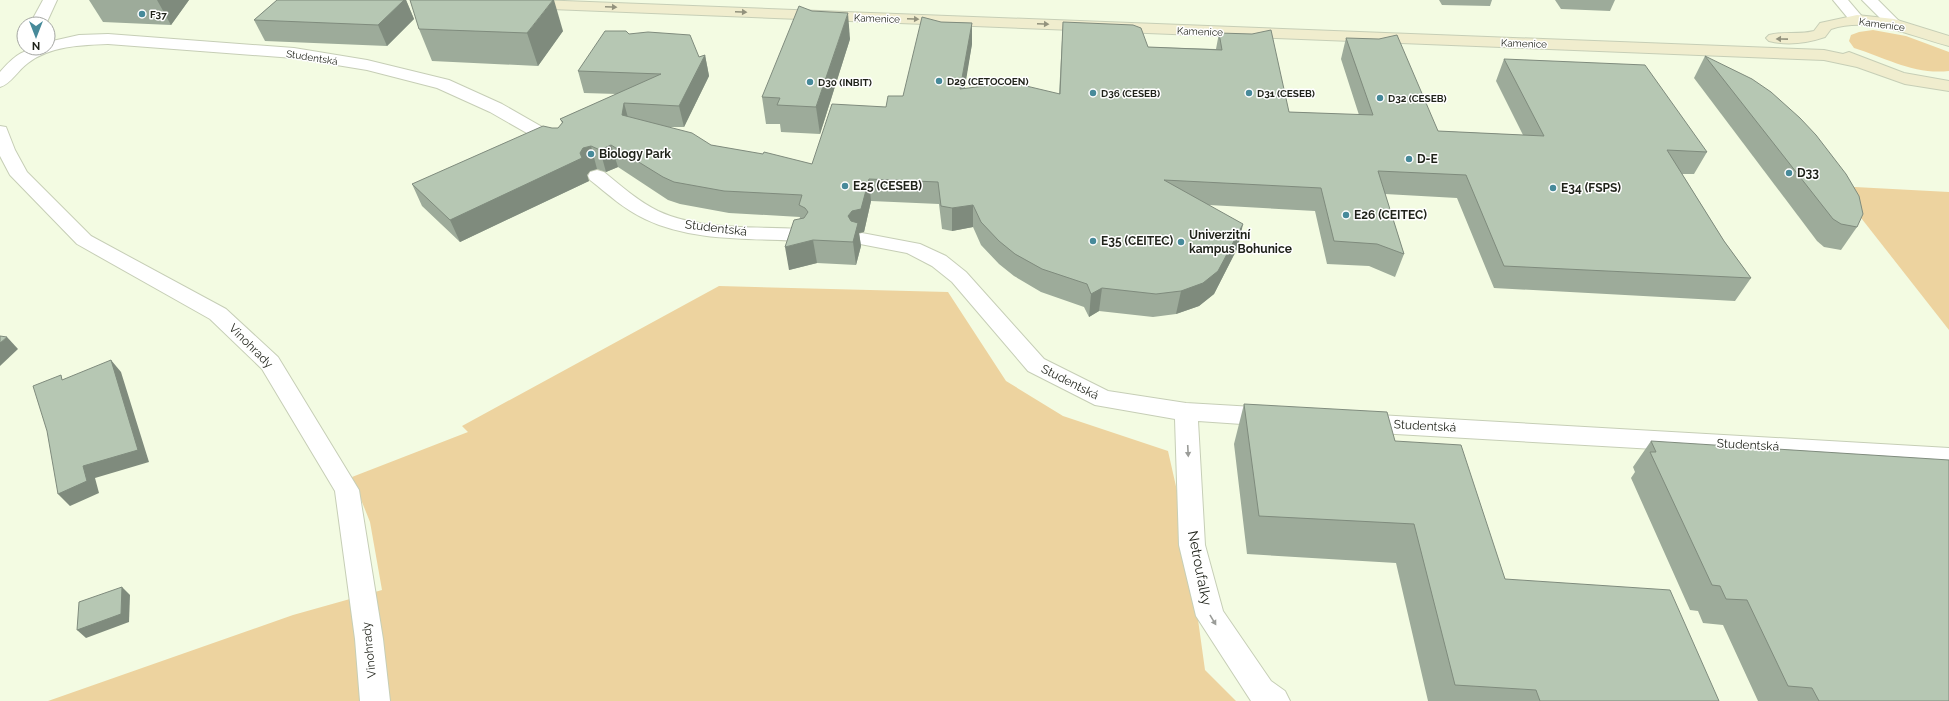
<svg xmlns="http://www.w3.org/2000/svg" width="1949" height="701" font-family="Raleway,sans-serif">
  <style>
    .green { fill: #edd39f }
    .lines { fill: none; stroke-linecap: round; stroke-linejoin: round }
    .street-casing { stroke: #c6ceb6; stroke-width: 2 }
    .secondary-casing { stroke: #c6ceb6; stroke-width: 2 }
    .street { fill: #fff; fill-rule: evenodd }
    .secondary { fill: #f0edce; fill-rule: evenodd }
    .wall { fill: #9dab9a }
    .shaded-wall { fill: #7f8b7d }
    .building { fill: #b6c7b3; stroke: #7f8b7d }
    .oneway { fill: #92927d }
    .oneway2 { fill: #9a9c98 }
    .poi-dot { fill: #478a9a; stroke: #fff; stroke-width: 1.5 }
    .labels { text-anchor: middle; stroke-width: 3; stroke-linejoin: round; paint-order: stroke }
    .far-poi-label { font-size: 10px; font-weight: bold; fill: #1f2219; stroke: #fff; text-anchor: start }
    .far-street-label { font-size: 10px; fill: #1f2219; stroke: #fff }
    .poi-label { font-size: 12px; font-weight: bold; fill: #1f2219; stroke: #fff; text-anchor: start }
    .street-label { font-size: 12px; fill: #1f2219; stroke: #fff }
    .near-street-label { font-size: 14px; fill: #1f2219; stroke: #fff }
  </style>
  <rect width="100%" height="100%" fill="#f3fbe2"/>
  <g class="green">
    <path d="M 1873,30 L 1906,36 L 1949,52 L 1949,71 C 1915,75 1886,58 1854,48 L 1849,41 L 1851,35 L 1859,32 Z"/>
    <path d="M 1836,186 L 1949,192 L 1949,330 Z"/>
    <path d="M 719,286 L 948,292 L 1006,381 L 1063,416 L 1168,451 L 1185,526 L 1205,670 L 1236,701 L 48,701 L 293,615 L 382,590 L 370,522 L 352,477 L 468,432 L 462,426 Z"/>
  </g>
  <g class="lines">
    <defs>
      <g id="street">
        <path d="M 43,0 L 57,0 L 46,24 L 30,24 Z"/>
        <path d="M 1833,0 L 1848,0 L 1865,20 L 1862,23 L 1852,23 Z"/>
        <path d="M 1862,0 L 1878,0 L 1902,24 L 1899,27 L 1889,27 Z"/>
        <path d="M 108,34 L 294,48 L 367,60 L 449,80 L 502,104 L 565,140 L 568,144 L 565,148 L 559,149 L 553,148 L 490,112 L 437,88 L 367,70 L 294,58 L 108,44 C 81,45 50,46 28,63 C 18,70 11,84 0,87 L 0,72 C 16,54 24,48 48,48 L 48,42 L 79,35 Z"/>
        <path d="M 0,126 L 6,127 L 15,150 L 27,172 L 91,236 L 226,309 L 278,357 L 359,490 L 383,639 L 390,701 L 360,701 L 355,639 L 335,491 L 262,369 L 210,319 L 77,244 L 10,175 L 0,156 Z"/>
        <path d="M 597,170 L 604,172 C 621,186 638,201 658,211 C 701,231 754,226 800,229 L 807,231 L 810,235 L 807,239 L 800,241 C 749,238 693,242 645,219 C 625,210 608,194 590,180 L 588,176 L 590,172 Z"/>
        <path d="M 862,233 L 920,244 L 946,256 L 966,272 L 1044,359 L 1108,391 L 1186,403 L 1271,408 L 1279,411 L 1283,417 L 1279,423 L 1271,426 L 1198,421 L 1205,545 L 1223,611 L 1271,681 L 1285,691 L 1290,701 L 1251,701 L 1196,616 L 1179,545 L 1175,419 L 1095,405 L 1028,371 L 952,282 L 932,266 L 907,253 L 855,243 L 852,239 L 855,235 Z"/>
        <path d="M 1361,414 L 1949,448 L 1949,466 L 1361,432 L 1353,429 L 1349,423 L 1353,417 Z"/>
      </g>
      <g id="secondary">
        <path d="M 538,0 L 1824,50 L 1843,54 L 1849,52 L 1904,73 L 1949,81 L 1949,91 L 1905,84 L 1857,67 L 1824,60 L 526,8 L 521,7 L 519,4 L 524,0 Z"/>
        <path d="M 1857,15 L 1894,19 L 1949,36 L 1949,46 C 1911,36 1871,16 1831,29 L 1825,37 C 1807,43 1788,46 1769,41 L 1766,38 L 1769,35 C 1784,31 1798,35 1814,31 L 1820,23 Z"/>
      </g>
    </defs>
    <use href="#street" class="street-casing"/>
    <use href="#secondary" class="secondary-casing"/>
    <use href="#street" class="street"/>
    <use href="#secondary" class="secondary"/>
  </g>
  <g class="wall">
    <path d="M 89,0 L 189,0 L 171,25 L 103,22 Z"/>
    <path d="M 277,0 L 406,0 L 414,19 L 387,46 L 265,41 L 254,20 Z"/>
    <path d="M 1439,0 L 1492,0 L 1490,6 L 1442,5 Z"/>
    <path d="M 1555,0 L 1615,0 L 1610,11 L 1561,9 Z"/>
    <path d="M 941,22 L 972,23 L 972,44 L 964,88 L 1059,94 L 1063,22 L 1148,47 L 1216,49 L 1219,33 L 1289,112 L 1359,115 L 1341,59 L 1346,38 L 1438,131 L 1523,135 L 1496,81 L 1504,59 L 1707,152 L 1694,174 L 1682,174 L 1724,241 L 1751,278 L 1735,301 L 1494,288 L 1457,198 L 1385,194 L 1404,254 L 1395,277 L 1369,266 L 1327,264 L 1315,211 L 1209,205 L 1238,247 L 1214,294 L 1199,306 L 1176,314 L 1153,317 L 1099,311 L 1089,317 L 1084,307 L 1041,292 L 1014,276 L 999,264 L 981,245 L 973,227 L 952,231 L 942,229 L 939,204 L 871,201 L 864,232 L 859,233 L 861,246 L 856,265 L 817,263 L 789,270 L 800,217 L 729,213 L 680,204 L 668,200 L 618,167 L 606,172 L 597,169 L 590,171 L 587,175 L 589,181 L 460,242 L 422,206 L 412,184 L 552,128 L 558,128 L 562,123 L 560,119 L 617,94 L 584,93 L 578,71 L 629,34 L 699,57 L 705,55 L 709,76 L 684,127 L 666,127 L 711,145 L 812,164 L 886,107 L 903,96 Z"/>
    <path d="M 419,29 L 563,31 L 538,66 L 432,61 Z"/>
    <path d="M 850,39 L 820,134 L 781,132 L 780,124 L 766,124 L 762,97 Z"/>
    <path d="M 1705,56 L 1857,227 L 1841,250 L 1824,247 L 1817,241 L 1694,78 Z"/>
    <path d="M 1244,404 L 1395,441 L 1505,579 L 1719,701 L 1428,701 L 1396,563 L 1247,554 L 1234,444 Z"/>
    <path d="M 1651,441 L 1949,701 L 1758,701 L 1723,625 L 1703,623 L 1698,611 L 1690,610 L 1631,478 L 1635,472 L 1633,467 Z"/>
  </g>
  <g class="shaded-wall">
    <path d="M 157,0 L 189,0 L 171,25 Z"/>
    <path d="M 404,0 L 406,0 L 414,19 L 387,46 L 378,25 Z"/>
    <path d="M 553,0 L 554,0 L 563,31 L 538,66 L 527,33 Z"/>
    <path d="M 848,13 L 850,39 L 820,134 L 816,107 Z"/>
    <path d="M 972,23 L 972,44 L 961,111 L 960,89 Z"/>
    <path d="M 705,55 L 709,76 L 684,127 L 679,106 Z"/>
    <path d="M 624,103 L 630,125 L 622,115 Z"/>
    <path d="M 611,145 L 618,167 L 606,172 L 600,150 Z"/>
    <path d="M 591,146 L 597,169 L 590,171 L 587,175 L 589,181 L 460,242 L 450,220 L 583,148 Z"/>
    <path d="M 869,179 L 871,201 L 864,232 L 859,233 L 861,246 L 856,265 L 853,242 L 848,216 L 852,211 Z"/>
    <path d="M 973,205 L 973,227 L 952,231 L 952,208 Z"/>
    <path d="M 1243,224 L 1238,247 L 1214,294 L 1199,306 L 1176,314 L 1181,291 Z"/>
    <path d="M 813,240 L 817,263 L 789,270 L 785,247 Z"/>
    <path d="M 1102,288 L 1099,311 L 1089,317 L 1091,294 Z"/>
    <path d="M 7,337 L 18,349 L 0,366 L 0,343 Z"/>
    <path d="M 111,360 L 121,372 L 149,462 L 95,478 L 99,493 L 70,506 L 58,494 L 83,466 Z"/>
    <path d="M 122,587 L 130,595 L 129,622 L 86,638 L 77,630 Z"/>
  </g>
  <g class="building">
    <path d="M 277,0 L 404,0 L 378,25 L 254,20 Z"/>
    <path d="M 410,0 L 553,0 L 527,33 L 419,29 Z"/>
    <path d="M 799,6 L 812,11 L 848,13 L 816,107 L 777,105 L 780,98 L 762,97 Z"/>
    <path d="M 922,17 L 941,22 L 972,23 L 960,89 L 1001,84 L 1022,85 L 1060,94 L 1063,22 L 1133,25 L 1141,28 L 1148,47 L 1222,50 L 1219,33 L 1252,34 L 1271,30 L 1289,112 L 1373,115 L 1346,38 L 1379,39 L 1397,35 L 1438,131 L 1544,136 L 1504,59 L 1645,65 L 1707,152 L 1667,150 L 1724,241 L 1751,278 L 1504,266 L 1466,175 L 1378,171 L 1404,254 L 1377,244 L 1334,241 L 1321,188 L 1164,180 L 1243,224 L 1218,271 L 1203,283 L 1181,291 L 1156,294 L 1102,288 L 1091,294 L 1087,284 L 1042,269 L 1015,254 L 999,241 L 981,222 L 973,205 L 952,208 L 941,206 L 938,182 L 869,179 L 861,209 L 852,211 L 848,216 L 851,221 L 858,223 L 853,242 L 813,240 L 785,247 L 794,220 L 804,218 L 808,212 L 805,208 L 799,205 L 802,195 L 724,191 L 674,182 L 663,177 L 611,145 L 600,150 L 591,146 L 583,148 L 580,153 L 582,158 L 450,220 L 412,184 L 543,126 L 552,128 L 558,128 L 563,122 L 560,119 L 661,74 L 578,71 L 605,31 L 626,31 L 629,34 L 648,32 L 690,35 L 699,57 L 705,55 L 679,106 L 624,103 L 622,115 L 692,133 L 711,145 L 763,154 L 764,152 L 812,164 L 832,104 L 886,107 L 888,96 L 903,96 Z"/>
    <path d="M 1705,56 L 1752,79 L 1771,92 L 1800,118 L 1816,135 L 1846,174 L 1859,196 L 1863,214 L 1857,227 L 1841,224 L 1833,219 Z"/>
    <path d="M 0,336 L 7,337 L 0,343 Z"/>
    <path d="M 111,360 L 138,450 L 83,466 L 87,481 L 58,494 L 47,431 L 33,386 L 61,375 L 62,380 Z"/>
    <path d="M 1244,404 L 1387,412 L 1395,441 L 1461,445 L 1505,579 L 1670,590 L 1719,701 L 1540,701 L 1536,690 L 1455,685 L 1414,524 L 1259,516 Z"/>
    <path d="M 1651,441 L 1949,460 L 1949,701 L 1819,701 L 1812,688 L 1788,686 L 1747,600 L 1726,599 L 1720,586 L 1712,585 L 1650,452 L 1656,452 Z"/>
    <path d="M 122,587 L 121,614 L 77,630 L 79,602 Z"/>
  </g>
  <defs><path id="oneway-solid" d="M-6-.8H1V-3.2L6.5 0L1 3.2V.8H-6Z"/></defs>
  <g class="oneway">
    <use href="#oneway-solid" transform="translate(611 7) rotate(2)"/>
    <use href="#oneway-solid" transform="translate(741 12) rotate(2)"/>
    <use href="#oneway-solid" transform="translate(913 19) rotate(2)"/>
    <use href="#oneway-solid" transform="translate(1043 24) rotate(2)"/>
    <use href="#oneway-solid" transform="translate(1782 39) rotate(-179)"/>
  </g>
  <g class="oneway2">
    <use href="#oneway-solid" transform="translate(1188 451) rotate(87)"/>
    <use href="#oneway-solid" transform="translate(1213 620) rotate(59)"/>
  </g>
  <g class="poi-dot">
    <circle cx="142" cy="14" r="4"/>
    <circle cx="939" cy="81" r="4"/>
    <circle cx="810" cy="82" r="4"/>
    <circle cx="1093" cy="93" r="4"/>
    <circle cx="1249" cy="93" r="4"/>
    <circle cx="1380" cy="98" r="4"/>
    <circle cx="591" cy="154" r="4"/>
    <circle cx="1409" cy="159" r="4"/>
    <circle cx="1789" cy="173" r="4"/>
    <circle cx="845" cy="186" r="4"/>
    <circle cx="1553" cy="188" r="4"/>
    <circle cx="1346" cy="215" r="4"/>
    <circle cx="1093" cy="241" r="4"/>
    <circle cx="1181" cy="242" r="4"/>
  </g>
  <g class="labels">
    <g class="far-poi-label">
      <text x="150" y="18">F37</text>
      <text x="947" y="85">D29 (CETOCOEN)</text>
      <text x="818" y="86">D30 (INBIT)</text>
      <text x="1101" y="97">D36 (CESEB)</text>
      <text x="1257" y="97">D31 (CESEB)</text>
      <text x="1388" y="102">D32 (CESEB)</text>
    </g>
    <g class="far-street-label">
      <text transform="translate(877 18) rotate(2)" y="4">Kamenice</text>
      <text transform="translate(1882 24) rotate(8)" y="4">Kamenice</text>
      <text transform="translate(1200 31) rotate(2)" y="4">Kamenice</text>
      <text transform="translate(1524 43) rotate(2)" y="4">Kamenice</text>
      <text transform="translate(312 57) rotate(9)" y="4">Studentská</text>
    </g>
    <g class="poi-label">
      <text x="599" y="158">Biology Park</text>
      <text x="1417" y="163">D-E</text>
      <text x="1797" y="177">D33</text>
      <text x="853" y="190">E25 (CESEB)</text>
      <text x="1561" y="192">E34 (FSPS)</text>
      <text x="1354" y="219">E26 (CEITEC)</text>
      <text x="1189" y="239">Univerzitní<tspan x="1189" dy="14">kampus Bohunice</tspan></text>
      <text x="1101" y="245">E35 (CEITEC)</text>
    </g>
    <g class="street-label">
      <text transform="translate(716 228) rotate(7)" y="4">Studentská</text>
      <text transform="translate(251 346) rotate(45)" y="4">Vinohrady</text>
      <text transform="translate(1070 382) rotate(27)" y="4">Studentská</text>
      <text transform="translate(1425 426) rotate(3)" y="4">Studentská</text>
      <text transform="translate(1748 445) rotate(3)" y="4">Studentská</text>
      <text transform="translate(369 650) rotate(-96)" y="4">Vinohrady</text>
    </g>
    <g class="near-street-label">
      <text transform="translate(1200 568) rotate(79)" y="5">Netroufalky</text>
    </g>
  </g>
  <g transform="translate(36 36) rotate(180)"><circle r="19" fill="#ffffff" stroke="#a5a7a3"/>
  <path d="M0-3L7 15L0 10L-7 15Z" fill="#478a9a"/>
  <text y="-6" font-size="11" font-weight="bold" text-anchor="middle" fill="#1f2219">N</text>
  </g>
</svg>
